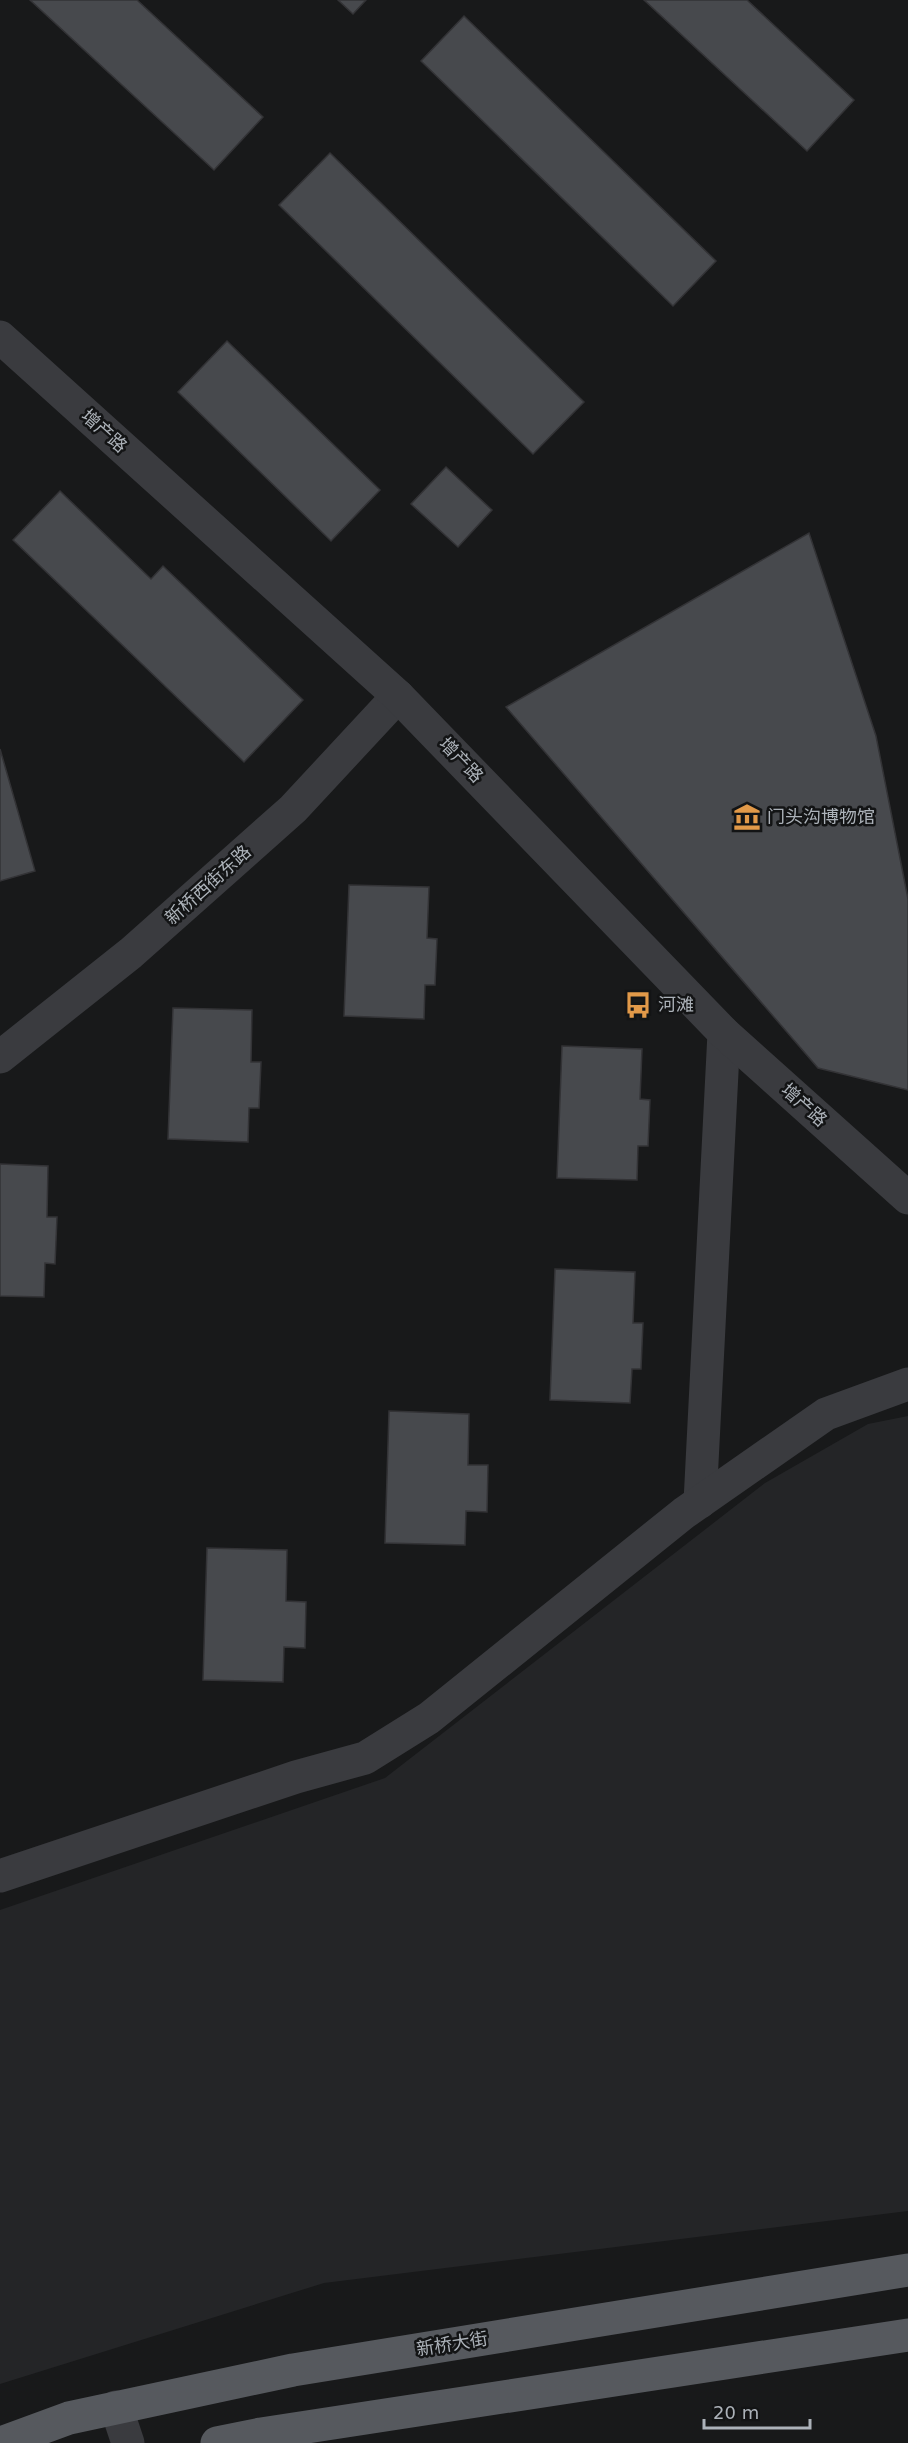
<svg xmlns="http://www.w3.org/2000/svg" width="908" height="2443" font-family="'DejaVu Sans','Noto Sans SC',sans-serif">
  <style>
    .built { fill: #242527 }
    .building { fill: #47494d; stroke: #333336; stroke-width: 1.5 }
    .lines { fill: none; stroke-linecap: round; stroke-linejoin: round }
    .minor { stroke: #3a3b3f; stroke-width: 33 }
    .tertiary { stroke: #3a3b3f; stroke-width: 33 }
    .primary { stroke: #56595e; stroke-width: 33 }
    .labels { text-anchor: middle; stroke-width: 5; stroke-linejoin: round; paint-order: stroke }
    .street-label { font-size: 18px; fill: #acb2b9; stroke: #131415 }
    .poi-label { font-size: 18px; fill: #acb2b9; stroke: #131415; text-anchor: start }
  </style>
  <rect width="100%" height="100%" fill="#18191a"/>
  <path class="built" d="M 908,1416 L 908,2211 L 324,2283 L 0,2384 L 0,1910 L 385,1778 L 765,1483 L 868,1424 Z"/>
  <g class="building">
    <path d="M 30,0 L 137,0 L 263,117 L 214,170 Z"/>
    <path d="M 338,0 L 366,0 L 353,14 Z"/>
    <path d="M 644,0 L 747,0 L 854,100 L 807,151 Z"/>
    <path d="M 464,16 L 716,261 L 673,306 L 421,61 Z"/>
    <path d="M 330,153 L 584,402 L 533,454 L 279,205 Z"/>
    <path d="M 227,341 L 380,490 L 331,541 L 178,392 Z"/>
    <path d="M 446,467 L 492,510 L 458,547 L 411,504 Z"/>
    <path d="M 60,491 L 151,579 L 163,566 L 303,700 L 244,762 L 13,540 Z"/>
    <path d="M 809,533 L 876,736 L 908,899 L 908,1090 L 818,1068 L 506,707 Z"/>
    <path d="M 0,749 L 35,871 L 0,881 Z"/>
    <path d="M 349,885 L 429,887 L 427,938 L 437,939 L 435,985 L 425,985 L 424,1019 L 344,1016 Z"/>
    <path d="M 173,1008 L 252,1010 L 251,1062 L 261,1062 L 259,1108 L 249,1108 L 248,1142 L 168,1139 Z"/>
    <path d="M 562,1046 L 642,1049 L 640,1099 L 650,1100 L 648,1146 L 638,1146 L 637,1180 L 557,1178 Z"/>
    <path d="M 0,1164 L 48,1166 L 47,1217 L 57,1217 L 55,1264 L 45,1263 L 44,1297 L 0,1296 Z"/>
    <path d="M 555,1269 L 635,1272 L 633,1323 L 643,1323 L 641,1369 L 632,1369 L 630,1403 L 550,1400 Z"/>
    <path d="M 389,1411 L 469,1414 L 468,1465 L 488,1465 L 487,1512 L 466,1511 L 465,1545 L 385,1543 Z"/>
    <path d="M 207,1548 L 287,1550 L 286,1601 L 306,1602 L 305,1648 L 284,1647 L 283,1682 L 203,1680 Z"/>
  </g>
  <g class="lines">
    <g class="minor">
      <path d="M 0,1057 L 131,953 L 293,809 L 398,696"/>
      <path d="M 700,1502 L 724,1033"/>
      <path d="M 0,1876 L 296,1777 L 365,1758 L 429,1718 L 684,1513 L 826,1414 L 908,1384"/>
      <path d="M 116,2407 L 128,2443"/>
    </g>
    <path class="tertiary" d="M 0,337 L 398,696 L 724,1033 L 908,1198"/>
    <g class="primary">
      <path d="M 1,2443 L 69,2418 L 293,2370 L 908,2270"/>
      <path d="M 217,2443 L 261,2434 L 908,2335"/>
    </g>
  </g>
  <defs>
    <symbol id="museum-bare" viewBox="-9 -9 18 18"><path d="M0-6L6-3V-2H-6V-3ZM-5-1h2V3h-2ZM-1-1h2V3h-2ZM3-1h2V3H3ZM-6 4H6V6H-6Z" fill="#e19949" stroke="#131415" stroke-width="2.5" paint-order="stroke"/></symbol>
    <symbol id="bus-bare" viewBox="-9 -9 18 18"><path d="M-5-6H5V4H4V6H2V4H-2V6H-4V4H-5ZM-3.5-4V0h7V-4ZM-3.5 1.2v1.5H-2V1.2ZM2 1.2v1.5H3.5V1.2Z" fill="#e19949" stroke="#131415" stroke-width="2.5" paint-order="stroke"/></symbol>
  </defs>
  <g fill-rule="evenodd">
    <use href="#museum-bare" x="728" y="798" width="38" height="38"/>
    <use href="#bus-bare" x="619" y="986" width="38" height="38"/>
  </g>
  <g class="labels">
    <g class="street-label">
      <text transform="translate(104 431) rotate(42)" y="6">增产路</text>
      <text transform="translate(461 760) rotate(46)" y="6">增产路</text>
      <text transform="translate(208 885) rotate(-42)" y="6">新桥西街东路</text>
      <text transform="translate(804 1105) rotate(42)" y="6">增产路</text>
      <text transform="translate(452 2344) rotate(-9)" y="6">新桥大街</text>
    </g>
    <g class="poi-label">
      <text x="767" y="823">门头沟博物馆</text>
      <text x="658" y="1011">河滩</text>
    </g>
  </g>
  <path d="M704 2419v9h106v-9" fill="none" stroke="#acb2b9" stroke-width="3"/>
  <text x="713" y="2419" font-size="18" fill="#acb2b9" stroke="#131415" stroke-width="4.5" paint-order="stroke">20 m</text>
</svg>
